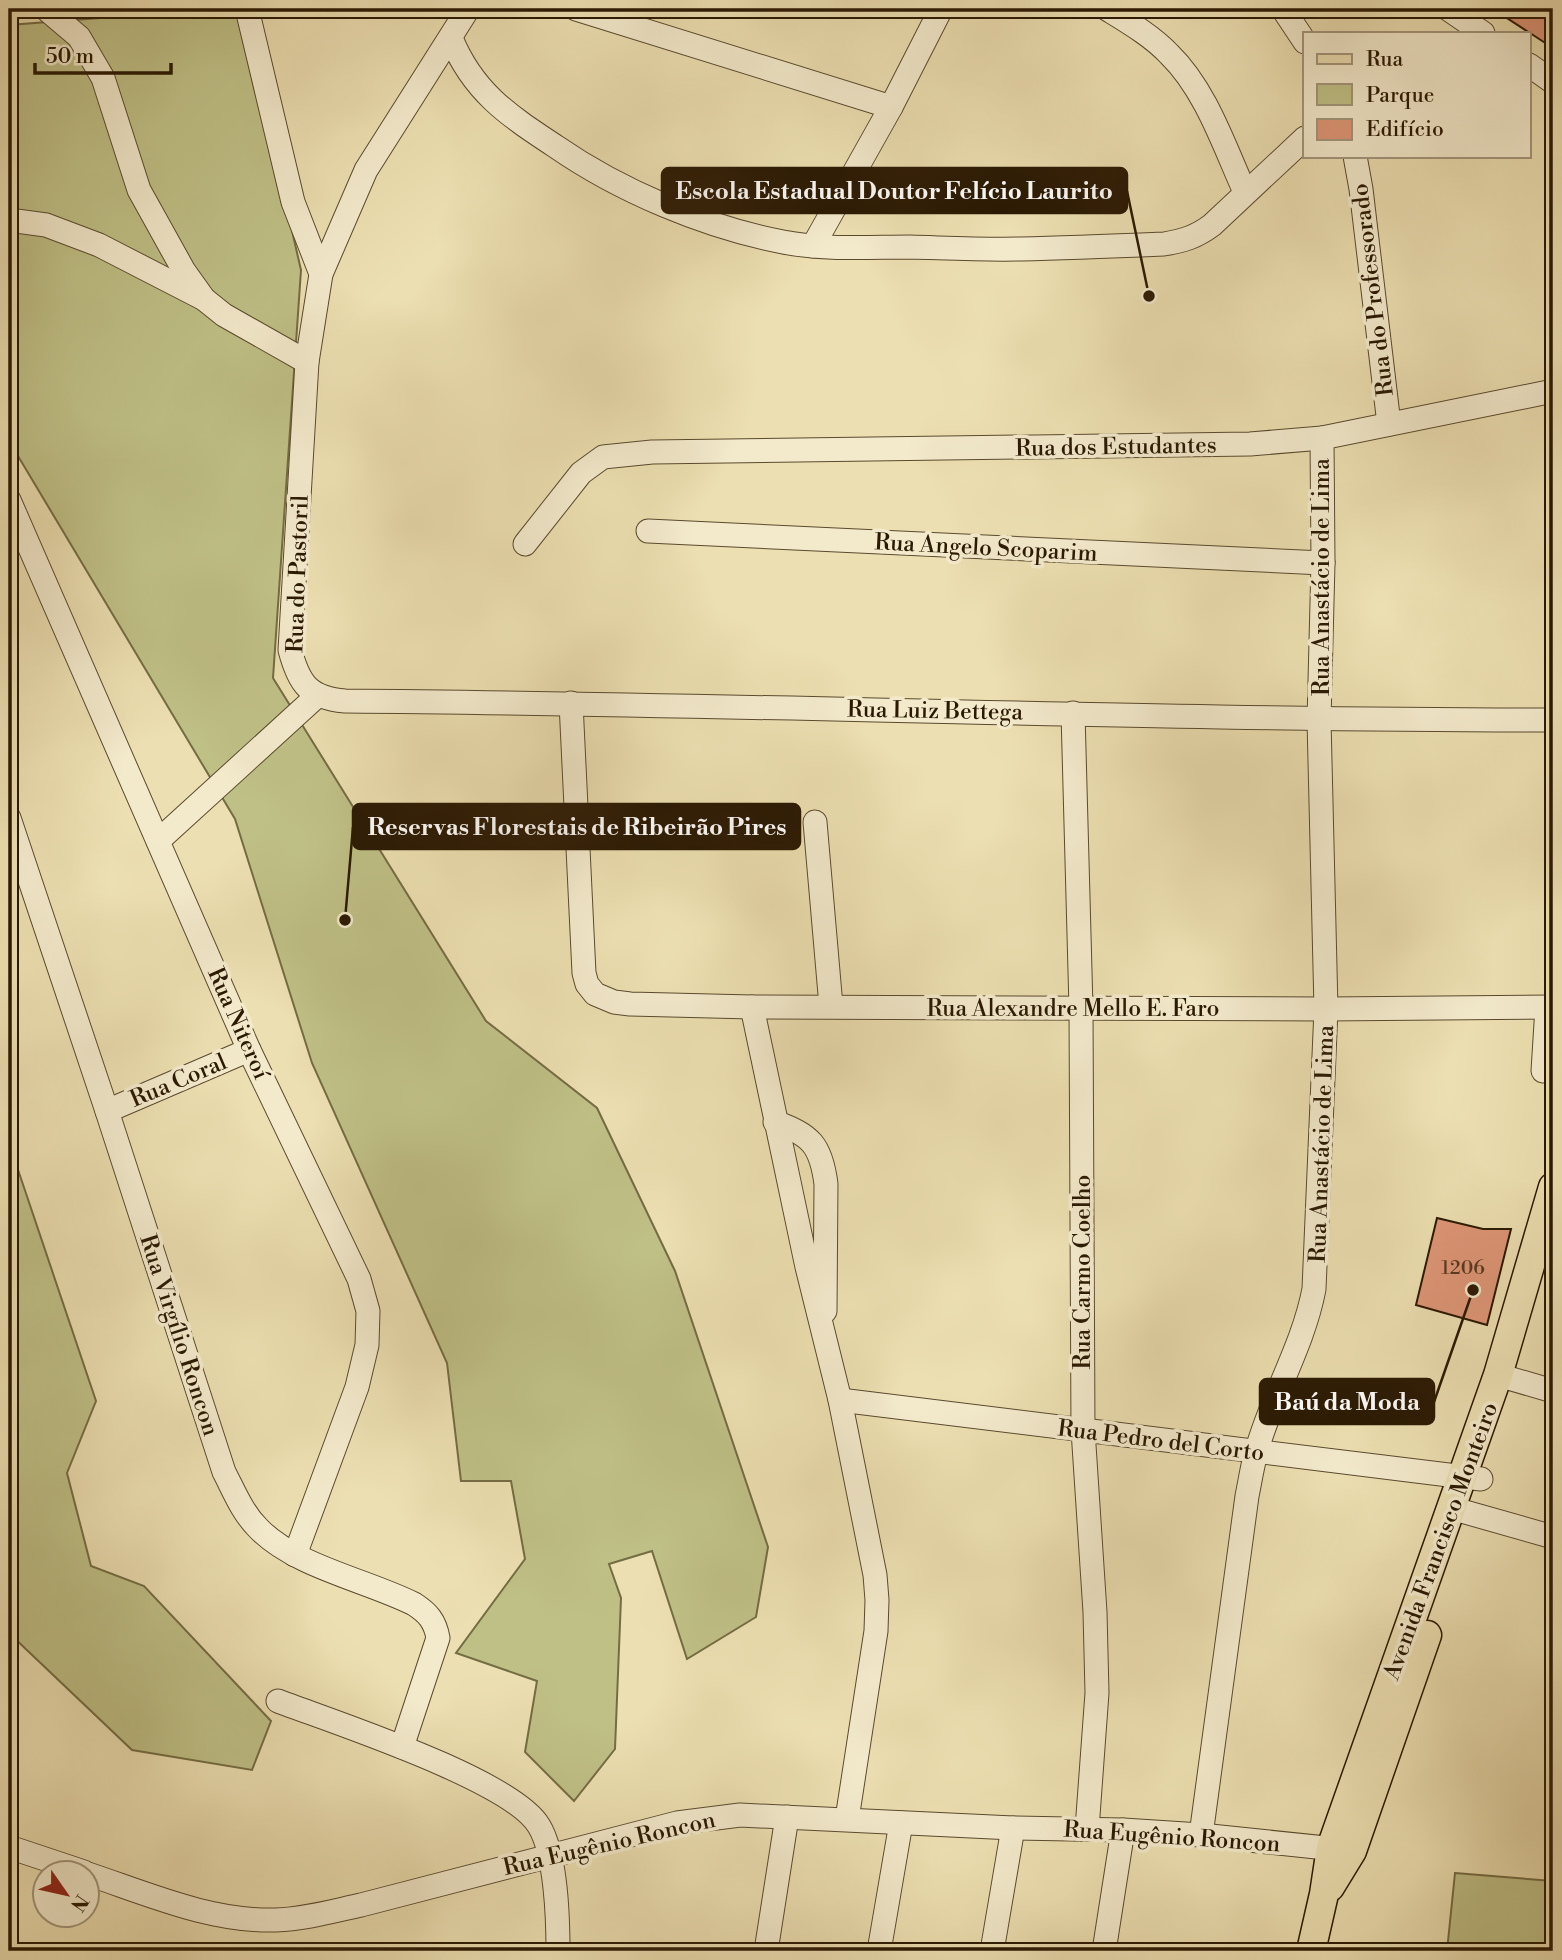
<svg xmlns="http://www.w3.org/2000/svg" width="1562" height="1960" font-family="'Libre Bodoni',serif">
  <style>
    .green { fill: #bfc086; stroke: #746c44; stroke-width: 2 }
    .building { fill: #de9677; stroke: #2a1903; stroke-width: 2 }
    .lines { fill: none; stroke-linecap: round; stroke-linejoin: round }
    .minor-casing { stroke: #5a4a2e; stroke-width: 25 }
    .major-casing { stroke: #2a1903; stroke-width: 31 }
    .minor { stroke: #f3eacc; stroke-width: 23 }
    .major { stroke: #ecdfb1; stroke-width: 28 }
    .labels { text-anchor: middle; stroke-width: 7; stroke-linejoin: round; paint-order: stroke }
    .number-label { font-size: 19px; fill: #573820 }
    .street-label { font-size: 23px; fill: #2a1903; stroke: #f3eacc }
    .leader { fill: none; stroke: #2a1903; stroke-width: 2.5 }
    .callout-dot { fill: #2a1903; stroke: #f3eacc; stroke-width: 2.5 }
    .callout { fill: #2a1903; stroke: #2a1903; stroke-width: 2.5 }
    .callout-label { font-size: 24px; text-anchor: middle; font-weight: bold; fill: #fff }
  </style>
  <rect width="100%" height="100%" fill="#ecdfb1"/>
  <filter id="stains"><feTurbulence type="fractalNoise" baseFrequency=".00286" numOctaves="4"/><feColorMatrix values="0 0 0 0 .2 0 0 0 0 .09 0 0 0 0 .02 0 0 0 .5 -.17"/></filter>
  <radialGradient id="worn" r=".72"><stop offset=".6" stop-color="#630" stop-opacity="0"/><stop offset="1" stop-color="#630" stop-opacity=".3"/></radialGradient>
  <g class="green">
    <path d="M 114,9 L 241,9 L 301,270 L 273,678 L 486,1021 L 597,1108 L 675,1271 L 768,1547 L 756,1617 L 687,1659 L 652,1551 L 609,1564 L 621,1598 L 615,1749 L 574,1801 L 525,1752 L 537,1681 L 456,1653 L 525,1559 L 511,1481 L 461,1481 L 447,1363 L 312,1063 L 235,819 L 12,446 L 9,403 L 9,25 L 100,18 Z"/>
    <path d="M 9,1143 L 96,1401 L 67,1473 L 91,1566 L 144,1586 L 271,1721 L 252,1770 L 132,1750 L 9,1633 Z"/>
    <path d="M 1455,1873 L 1553,1881 L 1553,1951 L 1447,1951 Z"/>
  </g>
  <g class="building">
    <path d="M 1493,9 L 1553,9 L 1553,48 Z"/>
    <path d="M 1437,1218 L 1483,1229 L 1511,1229 L 1487,1325 L 1416,1305 Z"/>
  </g>
  <g class="lines">
    <defs>
      <g id="minor">
        <path d="M 46,9 L 79,37 L 103,78 L 139,190 L 184,271 L 204,299"/>
        <path d="M 247,9 L 293,202 L 321,274"/>
        <path d="M 468,9 L 366,170 L 321,274 L 307,362 L 290,650 C 299,684 309,698 345,701 C 748,704 1150,720 1553,720"/>
        <path d="M 576,9 L 891,107"/>
        <path d="M 1107,9 C 1128,22 1152,36 1169,54 C 1206,90 1224,146 1245,192"/>
        <path d="M 1283,9 L 1305,42"/>
        <path d="M 1448,9 L 1483,33"/>
        <path d="M 451,38 C 473,92 508,115 555,146 C 620,191 705,227 783,242 C 824,250 868,247 910,247 C 947,248 984,250 1021,249 C 1068,248 1116,246 1164,244 C 1183,241 1196,237 1212,225 L 1305,138"/>
        <path d="M 1529,65 L 1553,82"/>
        <path d="M 1355,156 L 1361,189 L 1389,424"/>
        <path d="M 9,220 L 46,225 L 99,245 L 204,299 L 224,315 L 307,362"/>
        <path d="M 813,246 L 891,107 L 941,9"/>
        <path d="M 9,500 L 249,1050 L 359,1279 L 368,1311 L 367,1345 L 357,1387 L 295,1555"/>
        <path d="M 648,531 L 1323,563"/>
        <path d="M 525,544 L 581,473 L 603,457 L 652,452 L 1250,444 L 1322,438 L 1553,391"/>
        <path d="M 571,703 L 584,973 L 587,984 L 595,994 L 614,1002 L 630,1004 L 752,1007 L 1326,1009 L 1553,1007"/>
        <path d="M 1073,713 L 1081,1008 L 1083,1430 L 1095,1612 L 1097,1693 L 1087,1829"/>
        <path d="M 9,818 L 107,1111 L 224,1472 C 234,1491 242,1512 258,1528 C 294,1566 366,1580 414,1604 C 428,1613 435,1621 438,1638 L 402,1747"/>
        <path d="M 815,822 L 831,1006"/>
        <path d="M 158,841 L 317,696"/>
        <path d="M 752,1007 L 807,1267 L 840,1400 L 875,1575 L 877,1600 L 876,1631 L 847,1819"/>
        <path d="M 1543,1071 L 1547,1007"/>
        <path d="M 107,1111 L 249,1050"/>
        <path d="M 775,1122 C 811,1135 821,1145 826,1184 L 825,1311"/>
        <path d="M 1498,1375 L 1553,1391"/>
        <path d="M 840,1400 L 1481,1479"/>
        <path d="M 1451,1508 L 1553,1537"/>
        <path d="M 278,1701 C 333,1722 512,1780 539,1826 C 556,1854 558,1919 558,1951"/>
        <path d="M 1201,1835 L 1247,1496 C 1250,1482 1252,1467 1256,1453 C 1271,1397 1303,1347 1314,1289 L 1326,1009 L 1319,720 L 1323,563 L 1322,438"/>
        <path d="M 9,1847 L 84,1872"/>
        <path d="M 88,1874 C 148,1894 211,1922 276,1920 C 305,1919 333,1911 361,1905 L 677,1823 L 740,1815 L 1013,1828 L 1123,1830 L 1201,1835 L 1345,1850"/>
        <path d="M 766,1951 L 787,1817"/>
        <path d="M 879,1951 L 901,1823"/>
        <path d="M 992,1951 L 1013,1828"/>
        <path d="M 1104,1951 L 1123,1830"/>
      </g>
      <g id="major">
        <path d="M 1330,1887 L 1352,1851 L 1427,1635"/>
        <path d="M 1311,1951 L 1324,1894 L 1331,1848 L 1498,1375 L 1553,1187"/>
      </g>
    </defs>
    <use href="#minor" class="minor-casing"/>
    <use href="#major" class="major-casing"/>
    <use href="#minor" class="minor"/>
    <use href="#major" class="major"/>
  </g>
  <g class="labels">
    <g class="number-label">
      <text x="1463" y="1274">1206</text>
    </g>
    <g class="street-label">
      <text transform="translate(1372 290) rotate(-97)" y="8">Rua do Professorado</text>
      <text transform="translate(1116 446) rotate(-1)" y="8">Rua dos Estudantes</text>
      <text transform="translate(986 547) rotate(3)" y="8">Rua Angelo Scoparim</text>
      <text transform="translate(297 574) rotate(-88)" y="8">Rua do Pastoril</text>
      <text transform="translate(1321 577) rotate(-90)" y="8">Rua Anastácio de Lima</text>
      <text transform="translate(935 710) rotate(1)" y="8">Rua Luiz Bettega</text>
      <text x="1073" y="1016">Rua Alexandre Mello E. Faro</text>
      <text transform="translate(239 1023) rotate(66)" y="8">Rua Niteroí</text>
      <text transform="translate(178 1080) rotate(-23)" y="8">Rua Coral</text>
      <text transform="translate(1321 1144) rotate(-88)" y="8">Rua Anastácio de Lima</text>
      <text transform="translate(1082 1272) rotate(-90)" y="8">Rua Carmo Coelho</text>
      <text transform="translate(180 1335) rotate(72)" y="8">Rua Virgílio Roncon</text>
      <text transform="translate(1161 1440) rotate(7)" y="8">Rua Pedro del Corto</text>
      <text transform="translate(1440 1541) rotate(-70)" y="8">Avenida Francisco Monteiro</text>
      <text transform="translate(1172 1836) rotate(4)" y="8">Rua Eugênio Roncon</text>
      <text transform="translate(609 1843) rotate(-13)" y="8">Rua Eugênio Roncon</text>
    </g>
  </g>
  <path class="leader" d="M1149 296L1127 191M345 920L353 827M1473 1290L1434 1402"/>
  <g class="callout-dot">
    <circle cx="1149" cy="296" r="7"/>
    <circle cx="345" cy="920" r="7"/>
    <circle cx="1473" cy="1290" r="7"/>
  </g>
  <g class="callout">
    <rect x="662" y="168" width="465" height="45" rx="7"/>
    <rect x="353" y="804" width="447" height="45" rx="7"/>
    <rect x="1260" y="1379" width="174" height="45" rx="7"/>
  </g>
  <g class="callout-label">
    <text x="894" y="199">Escola Estadual Doutor Felício Laurito</text>
    <text x="577" y="835">Reservas Florestais de Ribeirão Pires</text>
    <text x="1347" y="1410">Baú da Moda</text>
  </g>
  <rect width="1562" height="1960" fill="none" stroke="#ecdfb1" stroke-width="35"/>
  <rect x="10" y="10" width="1541" height="1939" fill="none" stroke="#2a1903" stroke-width="3.5"/>
  <rect x="18" y="18" width="1527" height="1925" fill="none" stroke="#2a1903" stroke-width="2"/>
  <rect x="1303" y="32" width="228" height="126" fill="#f3eacc" stroke="#a3967c" stroke-width="2"/>
  <rect x="1317" y="54" width="35" height="10" fill="#ecdfb1" stroke="#a3967c" stroke-width="2"/>
  <text x="1366" y="66" font-size="21" fill="#2a1903">Rua</text>
  <rect x="1317" y="84" width="35" height="21" fill="#bfc086" stroke="#a3967c" stroke-width="2"/>
  <text x="1366" y="102" font-size="21" fill="#2a1903">Parque</text>
  <rect x="1317" y="119" width="35" height="21" fill="#de9677" stroke="#a3967c" stroke-width="2"/>
  <text x="1366" y="136" font-size="21" fill="#2a1903">Edifício</text>
  <g transform="translate(66 1894) rotate(124)"><circle r="33" fill="#f3eacc" stroke="#a3967c" stroke-width="2"/>
  <path d="M0-5L12 26L0 18L-12 26Z" fill="#8f2418"/>
  <text y="-10" font-size="19" font-weight="bold" text-anchor="middle" fill="#2a1903">N</text>
  </g>
  <path d="M35 63v10h136v-10" fill="none" stroke="#2a1903" stroke-width="3.5"/>
  <text x="46" y="63" font-size="21" fill="#2a1903" stroke="#f3eacc" stroke-width="5" paint-order="stroke">50 m</text>
  <rect width="100%" height="100%" filter="url(#stains)"/>
  <rect width="100%" height="100%" fill="url(#worn)"/>
</svg>
